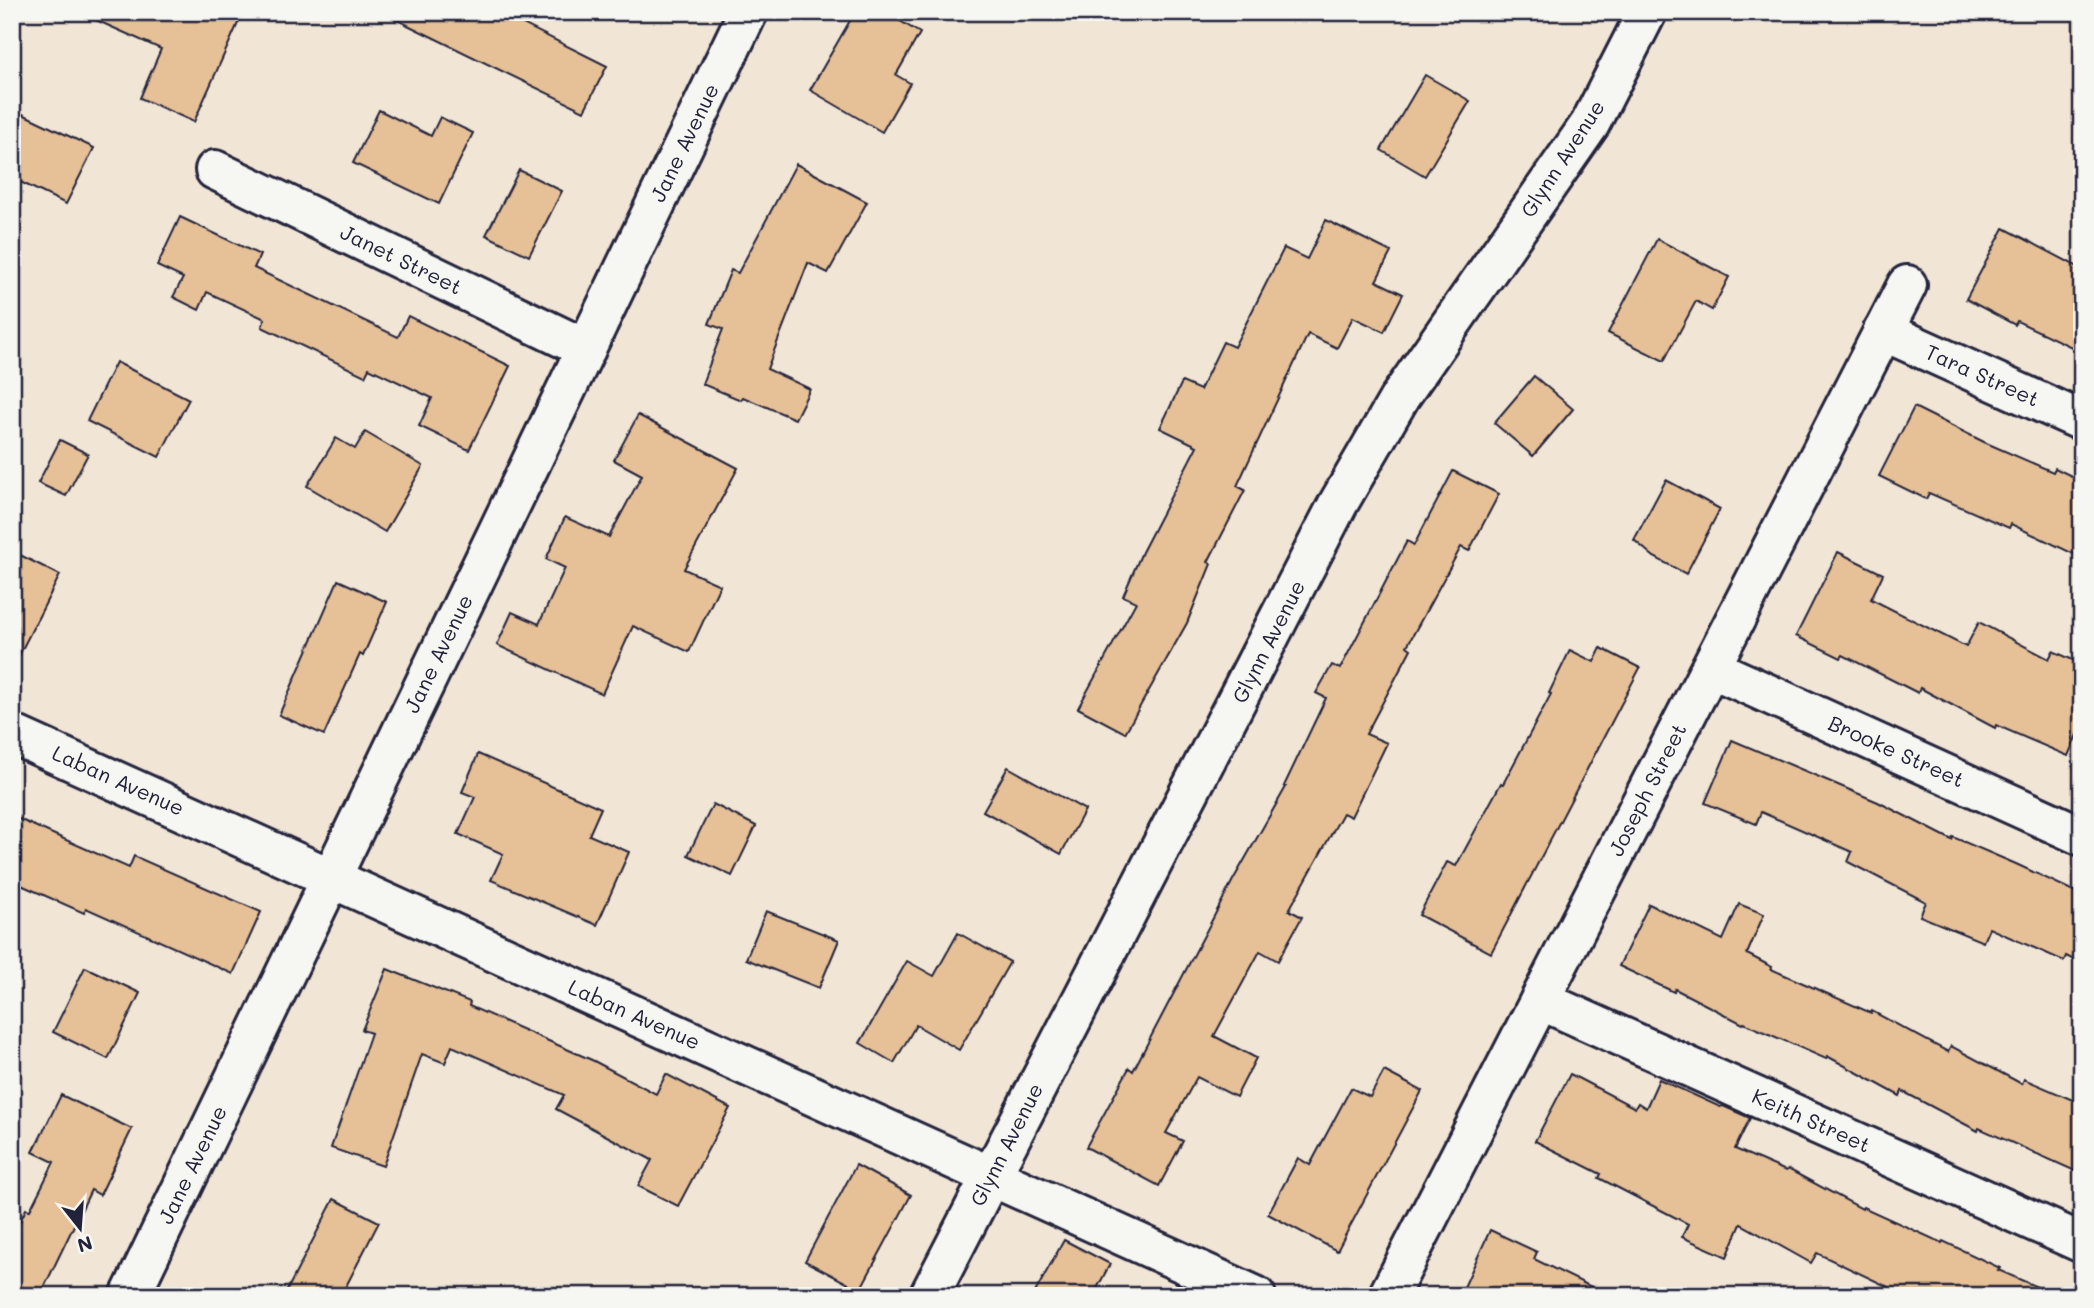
<svg xmlns="http://www.w3.org/2000/svg" width="2094" height="1308" font-family="Mali,sans-serif">
  <style>
    .building { fill: #e6c096; stroke: #22223b; stroke-width: 2 }
    .lines { fill: none; stroke-linecap: round; stroke-linejoin: round }
    .minor-casing { stroke: #22223b; stroke-width: 44 }
    .minor { stroke: #f6f6f2; stroke-width: 38 }
    .labels { text-anchor: middle; stroke-width: 5; stroke-linejoin: round; paint-order: stroke }
    .street-label { font-size: 21px; fill: #22223b; stroke: #f6f6f2 }
  </style>
  <rect width="100%" height="100%" fill="#f1e6d6"/>
  <filter id="ink" filterUnits="userSpaceOnUse"><feTurbulence type="fractalNoise" baseFrequency=".0143" numOctaves="2"/><feDisplacementMap in="SourceGraphic" scale="14" xChannelSelector="R" yChannelSelector="G"/><feConvolveMatrix kernelMatrix="1 2 1 2 8 2 1 2 1" color-interpolation-filters="sRGB"/></filter>
  <g filter="url(#ink)">
    <g class="building">
      <path d="M 78,12 L 243,12 L 194,122 L 140,98 L 161,49 Z"/>
      <path d="M 381,12 L 499,12 L 607,66 L 584,111 Z"/>
      <path d="M 855,12 L 885,12 L 920,33 L 896,75 L 910,83 L 882,132 L 810,90 Z"/>
      <path d="M 1425,75 L 1470,101 L 1425,176 L 1381,150 Z"/>
      <path d="M 12,109 L 94,148 L 66,204 L 12,178 Z"/>
      <path d="M 379,110 L 431,136 L 440,117 L 473,133 L 439,204 L 353,163 Z"/>
      <path d="M 796,164 L 867,202 L 828,273 L 808,263 L 767,369 L 810,389 L 795,419 L 743,397 L 741,400 L 702,384 L 723,329 L 709,324 L 731,270 L 738,273 Z"/>
      <path d="M 519,170 L 562,191 L 529,256 L 486,235 Z"/>
      <path d="M 180,217 L 260,255 L 254,268 L 398,337 L 408,316 L 510,366 L 469,450 L 419,426 L 432,398 L 369,368 L 365,376 L 262,327 L 265,319 L 207,292 L 199,310 L 173,297 L 183,278 L 157,266 Z"/>
      <path d="M 1326,220 L 1391,252 L 1376,281 L 1403,294 L 1384,332 L 1353,317 L 1337,348 L 1308,334 L 1237,486 L 1245,490 L 1208,562 L 1211,564 L 1187,623 L 1125,733 L 1078,708 L 1136,602 L 1123,596 L 1142,552 L 1197,446 L 1160,428 L 1182,382 L 1200,390 L 1223,342 L 1234,347 L 1284,248 L 1307,259 Z"/>
      <path d="M 2004,228 L 2082,269 L 2082,352 L 2017,321 L 2015,325 L 1966,299 Z"/>
      <path d="M 1657,239 L 1729,277 L 1712,310 L 1696,301 L 1664,361 L 1608,333 Z"/>
      <path d="M 116,362 L 189,399 L 159,457 L 87,421 Z"/>
      <path d="M 1534,376 L 1573,409 L 1533,456 L 1494,423 Z"/>
      <path d="M 1914,407 L 1984,442 L 2053,472 L 2055,468 L 2082,481 L 2082,558 L 2011,524 L 2009,528 L 1929,493 L 1926,499 L 1879,476 Z"/>
      <path d="M 638,415 L 738,468 L 684,569 L 720,585 L 689,652 L 633,626 L 602,694 L 497,645 L 512,612 L 539,624 L 565,568 L 546,559 L 565,517 L 609,537 L 642,475 L 614,460 Z"/>
      <path d="M 365,432 L 423,466 L 385,532 L 307,486 L 336,438 L 355,449 Z"/>
      <path d="M 60,440 L 88,454 L 66,496 L 38,483 Z"/>
      <path d="M 1453,471 L 1499,494 L 1469,551 L 1461,547 L 1407,646 L 1411,649 L 1366,734 L 1387,743 L 1351,817 L 1343,813 L 1289,910 L 1302,917 L 1278,961 L 1260,951 L 1214,1036 L 1256,1058 L 1236,1097 L 1197,1077 L 1166,1133 L 1183,1141 L 1159,1186 L 1086,1147 L 1129,1068 L 1133,1071 L 1233,880 L 1286,787 L 1284,786 L 1326,698 L 1316,693 L 1332,665 L 1340,669 L 1407,541 L 1414,545 Z"/>
      <path d="M 1666,480 L 1720,509 L 1686,574 L 1654,557 L 1634,540 Z"/>
      <path d="M 12,551 L 60,575 L 12,669 Z"/>
      <path d="M 1838,552 L 1883,574 L 1871,599 L 1966,647 L 1979,622 L 2049,659 L 2053,651 L 2082,664 L 2082,723 L 2068,756 L 1996,725 L 1995,728 L 1920,688 L 1918,693 L 1843,655 L 1841,658 L 1796,636 Z"/>
      <path d="M 338,580 L 387,602 L 363,656 L 360,654 L 324,735 L 279,715 Z"/>
      <path d="M 1601,648 L 1640,668 L 1491,953 L 1419,915 L 1447,862 L 1456,866 L 1501,783 L 1503,784 L 1551,694 L 1549,693 L 1570,650 L 1594,662 Z"/>
      <path d="M 1732,740 L 1878,802 L 1952,840 L 1953,837 L 2016,864 L 2082,895 L 2082,964 L 2066,956 L 2064,961 L 1989,928 L 1983,942 L 1920,916 L 1926,902 L 1848,862 L 1852,852 L 1761,812 L 1756,824 L 1705,803 Z"/>
      <path d="M 478,754 L 601,808 L 589,835 L 629,852 L 597,925 L 491,880 L 503,854 L 458,834 L 475,797 L 462,792 Z"/>
      <path d="M 1008,767 L 1085,810 L 1061,854 L 983,811 Z"/>
      <path d="M 713,804 L 756,826 L 732,876 L 688,855 Z"/>
      <path d="M 12,816 L 129,868 L 134,856 L 261,912 L 233,974 L 86,908 L 84,913 L 12,881 Z"/>
      <path d="M 1649,904 L 1723,940 L 1739,904 L 1764,914 L 1747,954 L 1772,967 L 1771,969 L 1871,1013 L 1872,1011 L 1948,1052 L 1951,1046 L 2022,1084 L 2024,1079 L 2082,1104 L 2082,1174 L 1979,1128 L 1978,1131 L 1902,1091 L 1900,1096 L 1827,1056 L 1826,1059 L 1744,1023 L 1743,1024 L 1675,989 L 1674,992 L 1619,966 Z"/>
      <path d="M 766,911 L 839,940 L 819,988 L 746,959 Z"/>
      <path d="M 958,933 L 1010,962 L 959,1050 L 916,1025 L 894,1063 L 860,1043 L 907,961 L 934,976 Z"/>
      <path d="M 85,967 L 140,993 L 108,1059 L 53,1032 Z"/>
      <path d="M 387,969 L 470,1002 L 469,1006 L 594,1061 L 656,1094 L 666,1074 L 730,1108 L 678,1206 L 638,1186 L 652,1160 L 556,1109 L 564,1095 L 452,1046 L 445,1063 L 422,1054 L 383,1166 L 331,1148 L 371,1033 L 362,1030 Z"/>
      <path d="M 1384,1071 L 1422,1091 L 1337,1251 L 1268,1214 L 1298,1158 L 1310,1165 L 1351,1088 L 1370,1097 Z"/>
      <path d="M 1570,1074 L 1635,1108 L 1638,1103 L 1646,1108 L 1659,1079 L 1720,1107 L 1723,1106 L 1750,1118 L 1735,1149 L 1786,1171 L 1788,1169 L 1862,1209 L 1863,1207 L 1942,1243 L 1943,1241 L 2000,1268 L 1998,1270 L 2058,1296 L 1907,1296 L 1817,1253 L 1811,1263 L 1741,1224 L 1727,1257 L 1682,1237 L 1688,1224 L 1599,1178 L 1601,1174 L 1535,1141 Z"/>
      <path d="M 61,1095 L 132,1129 L 100,1195 L 91,1190 L 40,1296 L 33,1296 L 12,1286 L 12,1238 L 26,1209 L 30,1210 L 54,1162 L 33,1152 Z"/>
      <path d="M 856,1165 L 911,1195 L 860,1290 L 805,1261 Z"/>
      <path d="M 334,1199 L 379,1222 L 341,1296 L 284,1296 Z"/>
      <path d="M 1490,1230 L 1537,1252 L 1534,1259 L 1610,1296 L 1460,1296 Z"/>
      <path d="M 1064,1240 L 1110,1264 L 1093,1296 L 1033,1296 Z"/>
    </g>
    <g class="lines">
      <defs>
        <g id="minor">
          <path d="M 215,170 L 586,349"/>
          <path d="M 1883,331 L 2082,421"/>
          <path d="M 1711,668 L 2082,836"/>
          <path d="M 12,734 L 1256,1296"/>
          <path d="M 1540,1000 L 2082,1243"/>
          <path d="M 130,1296 L 748,12"/>
          <path d="M 929,1296 L 1338,504 L 1400,397 L 1590,124 L 1647,12"/>
          <path d="M 1388,1296 L 1907,285"/>
        </g>
      </defs>
      <use href="#minor" class="minor-casing"/>
      <use href="#minor" class="minor"/>
    </g>
  </g>
  <g class="labels">
    <g class="street-label">
      <text transform="translate(685 143) rotate(-64)" y="7">Jane Avenue</text>
      <text transform="translate(1563 159) rotate(-57)" y="7">Glynn Avenue</text>
      <text transform="translate(401 260) rotate(26)" y="7">Janet Street</text>
      <text transform="translate(1982 376) rotate(24)" y="7">Tara Street</text>
      <text transform="translate(1269 642) rotate(-63)" y="7">Glynn Avenue</text>
      <text transform="translate(439 654) rotate(-64)" y="7">Jane Avenue</text>
      <text transform="translate(1896 752) rotate(24)" y="7">Brooke Street</text>
      <text transform="translate(118 781) rotate(24)" y="7">Laban Avenue</text>
      <text transform="translate(1648 790) rotate(-63)" y="7">Joseph Street</text>
      <text transform="translate(634 1015) rotate(24)" y="7">Laban Avenue</text>
      <text transform="translate(1811 1121) rotate(24)" y="7">Keith Street</text>
      <text transform="translate(1007 1145) rotate(-63)" y="7">Glynn Avenue</text>
      <text transform="translate(193 1165) rotate(-64)" y="7">Jane Avenue</text>
    </g>
  </g>
  <rect width="2094" height="1308" fill="none" stroke="#f6f6f2" stroke-width="42"/>
  <rect x="21" y="21" width="2052" height="1266" fill="none" stroke="#22223b" stroke-width="2.5" filter="url(#ink)"/>
  <g transform="translate(80 1228) rotate(163)" stroke="#f6f6f2" stroke-width="5" paint-order="stroke">
  <path d="M0-5L12 26L0 18L-12 26Z" fill="#22223b"/>
  <text y="-10" font-size="19" font-weight="bold" text-anchor="middle" fill="#22223b">N</text>
  </g>
</svg>
